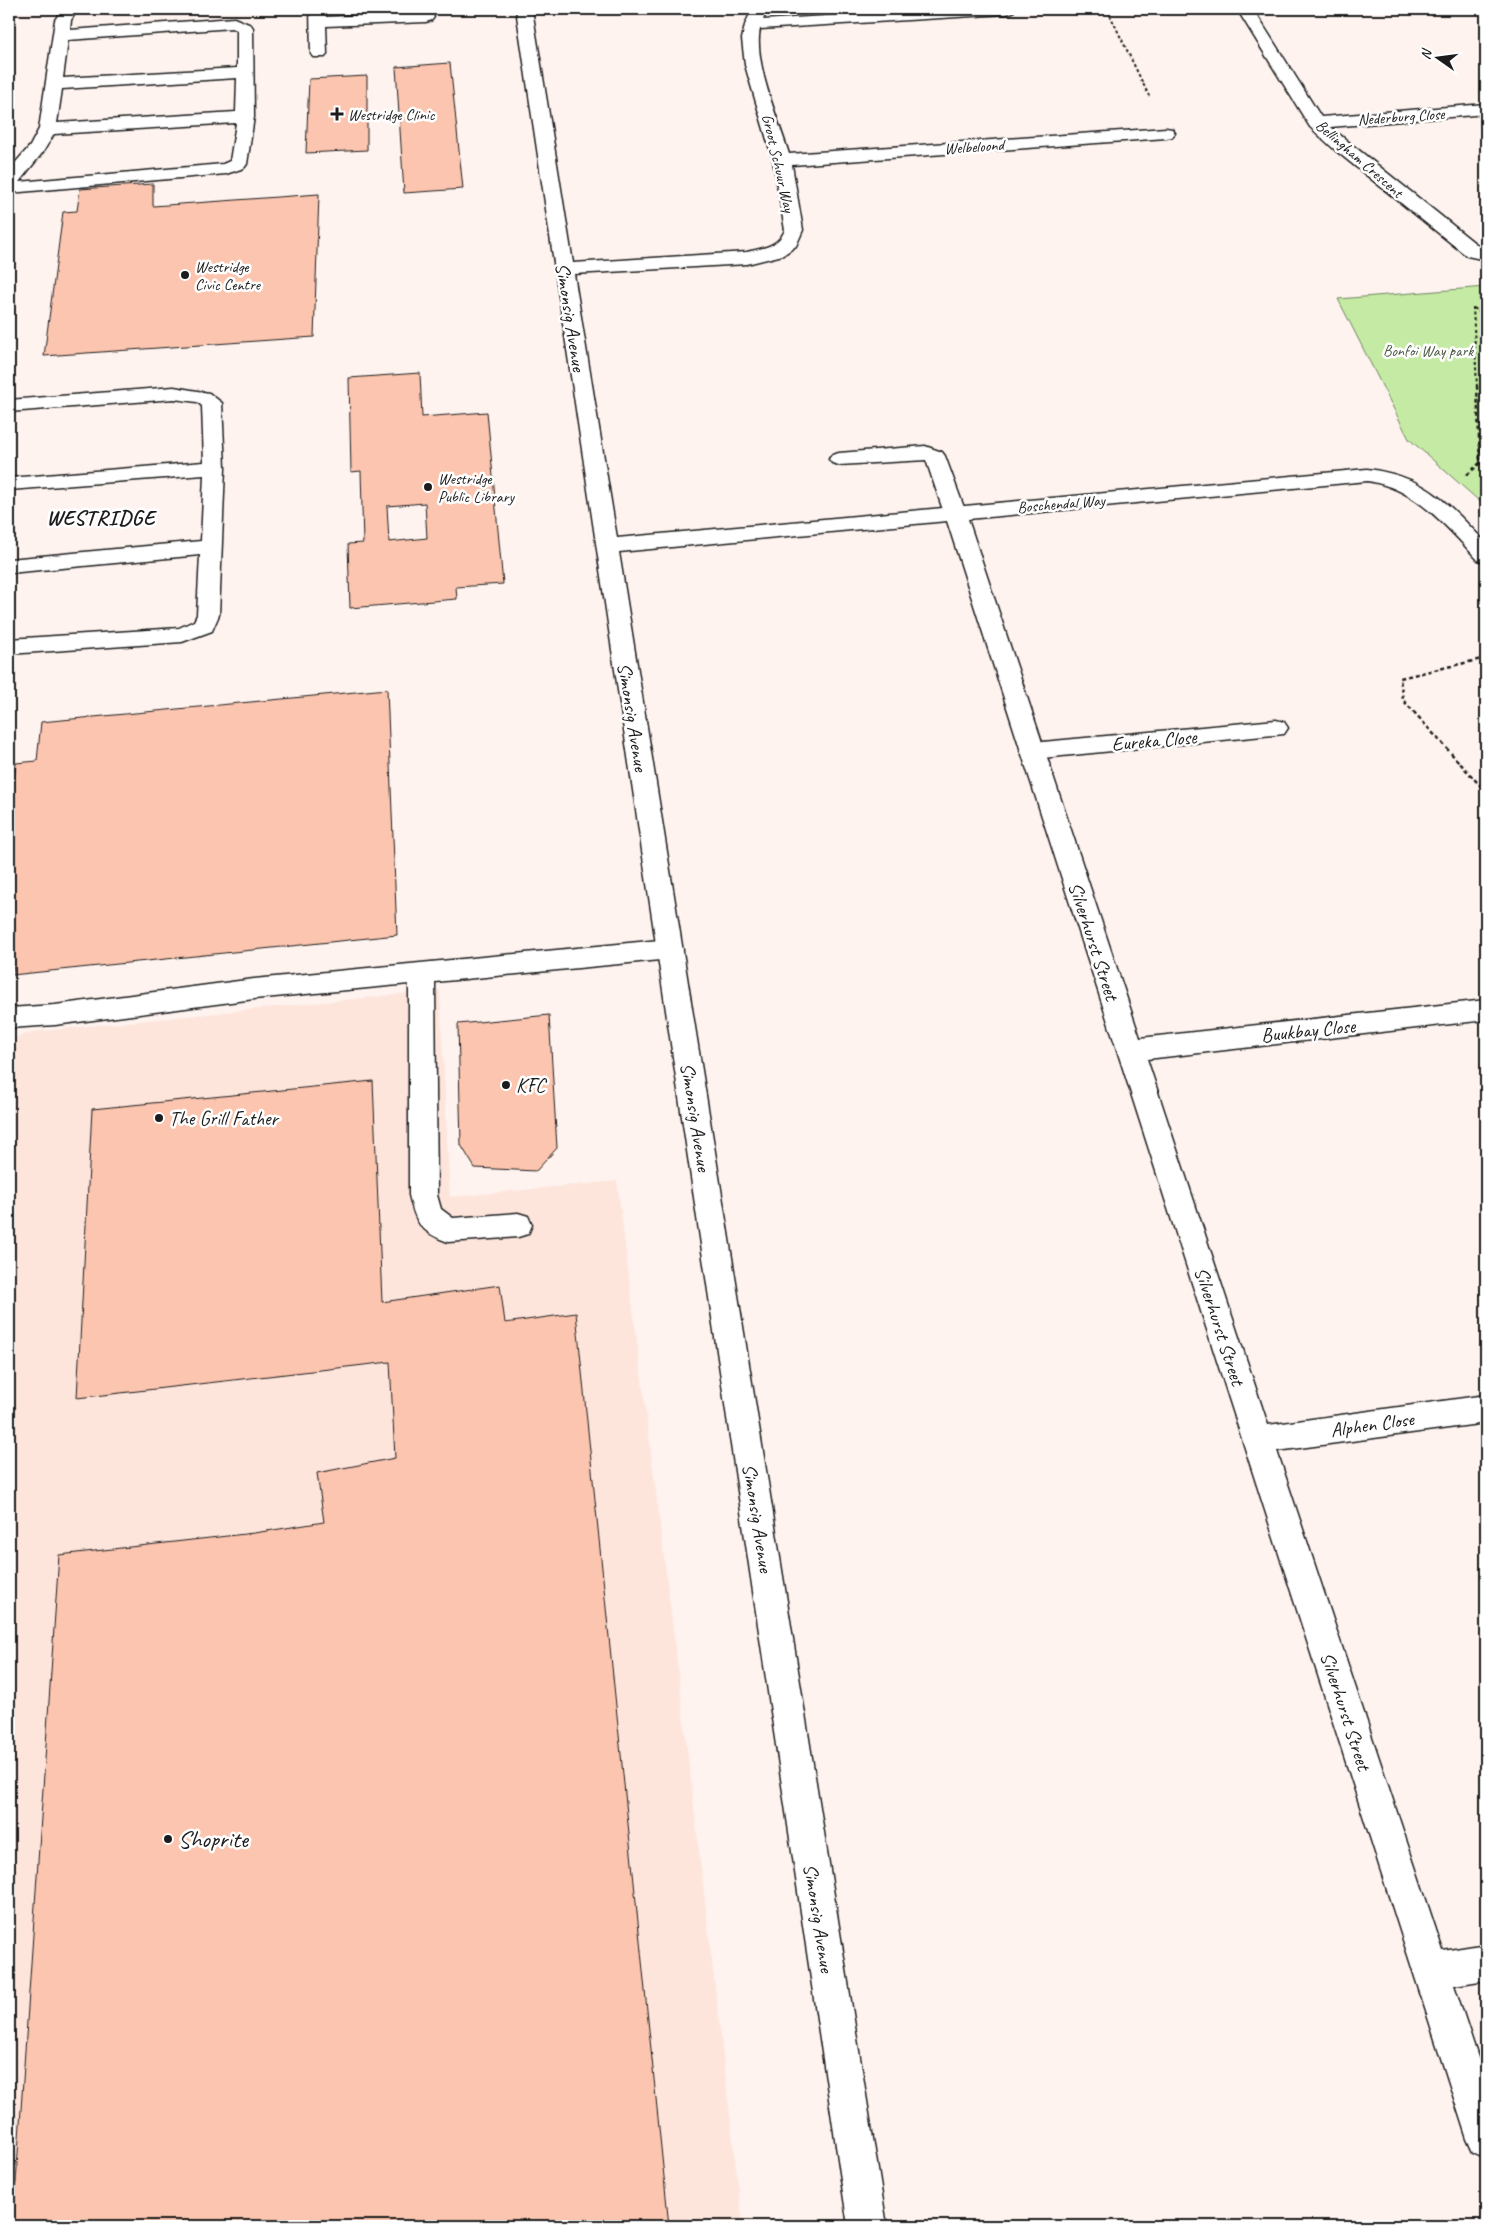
<svg xmlns="http://www.w3.org/2000/svg" width="1495" height="2235" font-family="Caveat,sans-serif">
  <style>
    .built { fill: #fde5dc }
    .green { fill: #c4eaa4; stroke: #708360 }
    .building { fill: #fcc5af; stroke: #1c1c1c; fill-rule: evenodd }
    .lines { fill: none; stroke-linecap: round; stroke-linejoin: round }
    .service-casing { stroke: #1c1c1c; stroke-width: 3 }
    .minor-casing { stroke: #1c1c1c; stroke-width: 3 }
    .path-far1 { stroke: #1c1c1c; stroke-width: 2; stroke-dasharray: 3 2.5; stroke-linecap: butt }
    .path { stroke: #1c1c1c; stroke-width: 2.5; stroke-dasharray: 4 3; stroke-linecap: butt }
    .service { fill: #fff; fill-rule: evenodd }
    .minor { fill: #fff; fill-rule: evenodd }
    .poi-dot { fill: #1c1c1c; stroke: #fff; stroke-width: 2 }
    .labels { text-anchor: middle; stroke-width: 5; stroke-linejoin: round; paint-order: stroke }
    .far-poi-label { font-size: 16px; fill: #1c1c1c; stroke: #fff; text-anchor: start }
    .far-street-label { font-size: 16px; fill: #1c1c1c; stroke: #fff }
    .far-park-label { font-size: 16px; fill: #4e5a45; stroke: #fff }
    .street-label { font-size: 20px; fill: #1c1c1c; stroke: #fff }
    .poi-label { font-size: 20px; fill: #1c1c1c; stroke: #fff; text-anchor: start }
    .far-district-label { font-size: 21px; font-weight: bold; letter-spacing: 1px; fill: #1c1c1c; stroke: #fff }
    .near-poi-label { font-size: 24px; fill: #1c1c1c; stroke: #fff; text-anchor: start }
  </style>
  <rect width="100%" height="100%" fill="#fef3ef"/>
  <filter id="ink" filterUnits="userSpaceOnUse"><feTurbulence type="fractalNoise" baseFrequency=".02" numOctaves="2"/><feDisplacementMap in="SourceGraphic" scale="10" xChannelSelector="R" yChannelSelector="G"/><feConvolveMatrix kernelMatrix="1 2 1 2 8 2 1 2 1" color-interpolation-filters="sRGB"/></filter>
  <g filter="url(#ink)">
    <path class="built" d="M 440,990 L 450,1197 L 617,1181 L 676,1653 L 743,2226 L 9,2226 L 9,1040 L 32,1032 Z"/>
    <path class="green" d="M 1486,287 L 1486,507 L 1409,439 L 1338,299 Z"/>
    <g class="building">
      <path d="M 450,63 L 463,189 L 404,193 L 396,67 Z"/>
      <path d="M 367,76 L 367,150 L 306,153 L 309,79 Z"/>
      <path d="M 153,184 L 153,206 L 319,194 L 314,337 L 44,356 L 63,212 L 77,211 L 80,189 Z"/>
      <path d="M 420,373 L 422,417 L 487,412 L 503,584 L 456,587 L 457,599 L 350,608 L 348,544 L 363,543 L 361,471 L 351,472 L 349,378 ZM 425,503 L 427,538 L 389,542 L 387,506 Z"/>
      <path d="M 387,689 L 397,935 L 12,975 L 14,967 L 9,968 L 9,820 L 16,763 L 37,761 L 41,722 Z"/>
      <path d="M 549,1015 L 557,1148 L 536,1171 L 475,1168 L 461,1145 L 458,1024 Z"/>
      <path d="M 373,1081 L 382,1302 L 500,1285 L 505,1323 L 576,1313 L 669,2226 L 13,2226 L 59,1555 L 254,1533 L 324,1522 L 317,1473 L 395,1458 L 390,1362 L 77,1398 L 92,1109 Z"/>
    </g>
    <g class="lines">
      <defs>
        <g id="service">
          <path d="M 62,9 L 78,9 L 71,20 L 70,30 L 234,18 L 251,25 L 253,28 L 254,117 L 247,164 L 244,168 L 226,174 L 9,193 L 9,170 L 30,146 L 39,129 L 55,20 ZM 232,28 L 237,30 L 237,68 L 63,78 L 68,40 ZM 237,78 L 236,112 L 57,123 L 62,89 ZM 236,123 L 230,161 L 223,164 L 19,182 L 43,152 L 54,134 Z"/>
          <path d="M 310,9 L 326,9 L 326,17 L 426,12 L 432,14 L 434,17 L 432,20 L 426,22 L 326,26 L 327,54 L 325,57 L 313,57 L 311,54 Z"/>
          <path d="M 174,387 L 209,393 L 222,403 L 225,468 L 219,615 L 212,631 L 182,642 L 9,654 L 9,639 L 179,628 L 194,621 L 197,615 L 200,555 L 9,573 L 9,559 L 201,541 L 204,475 L 9,490 L 9,478 L 204,462 L 202,406 L 197,402 L 174,399 L 9,412 L 9,400 Z"/>
          <path d="M 925,446 L 942,452 L 945,456 L 966,513 L 962,518 L 955,520 L 948,518 L 944,513 L 926,460 L 839,465 L 832,463 L 829,459 L 832,455 L 839,453 Z"/>
          <path d="M 1276,720 L 1284,722 L 1288,728 L 1284,734 L 1032,759 L 1024,757 L 1020,751 L 1024,745 L 1032,743 Z"/>
          <path d="M 670,939 L 679,942 L 683,949 L 679,956 L 670,959 L 435,982 L 437,1195 L 441,1209 L 453,1218 L 518,1213 L 528,1216 L 532,1225 L 528,1234 L 518,1237 L 448,1242 C 420,1232 415,1222 409,1195 L 409,984 L 254,999 L 55,1025 L 9,1028 L 9,1008 L 55,1005 L 254,979 Z"/>
        </g>
        <g id="minor">
          <path d="M 516,9 L 532,9 L 573,263 L 747,252 C 763,248 778,247 785,230 L 773,160 L 745,65 L 742,39 L 745,25 L 752,9 L 768,9 L 763,20 L 935,9 L 1015,9 L 1013,12 L 1007,14 L 760,29 C 753,62 779,121 789,154 L 1166,128 L 1172,129 L 1175,133 L 1172,137 L 1166,138 L 792,165 L 803,230 L 796,246 L 783,255 L 747,264 L 574,274 L 617,538 L 1367,469 C 1425,476 1447,502 1486,543 L 1486,562 L 1478,560 C 1446,526 1416,488 1367,481 L 968,519 L 1140,1038 L 1486,1000 L 1486,1020 L 1147,1059 L 1268,1425 L 1486,1395 L 1486,1423 L 1277,1451 L 1443,1951 L 1486,1944 L 1486,1980 L 1454,1985 L 1486,2082 L 1486,2158 L 1473,2152 L 1467,2139 L 947,521 L 619,552 L 887,2226 L 848,2226 Z"/>
          <path d="M 1237,9 L 1253,9 L 1321,117 L 1486,104 L 1486,114 L 1330,127 L 1481,248 L 1486,250 L 1486,260 L 1467,256 L 1335,150 L 1310,127 Z"/>
        </g>
      </defs>
      <use href="#service" class="service-casing"/>
      <use href="#minor" class="minor-casing"/>
      <g class="path-far1">
        <path d="M 1095,9 L 1109,13 L 1149,96"/>
        <path d="M 1473,307 L 1477,387"/>
        <path d="M 1474,308 L 1486,317"/>
      </g>
      <g class="path">
        <path d="M 1467,475 L 1480,463 L 1477,385"/>
        <path d="M 1486,658 L 1400,678 L 1403,700 L 1486,792"/>
      </g>
      <use href="#service" class="service"/>
      <use href="#minor" class="minor"/>
    </g>
  </g>
  <g class="poi-dot">
    <path d="M334.5 106.5h5v5h5v5h-5v5h-5v-5h-5v-5h5z"/>
    <circle cx="185" cy="275" r="5"/>
    <circle cx="428" cy="487" r="5"/>
    <circle cx="506" cy="1085" r="5"/>
    <circle cx="159" cy="1118" r="5"/>
    <circle cx="168" cy="1839" r="5"/>
  </g>
  <g class="labels">
    <g class="far-poi-label">
      <text x="348" y="120">Westridge Clinic</text>
      <text x="195" y="272">Westridge<tspan x="195" dy="18">Civic Centre</tspan></text>
      <text x="438" y="484">Westridge<tspan x="438" dy="18">Public Library</tspan></text>
    </g>
    <g class="far-street-label">
      <text transform="translate(1401 116) rotate(-4)" y="6">Nederburg Close</text>
      <text transform="translate(974 146) rotate(-4)" y="6">Welbeloond</text>
      <text transform="translate(1360 158) rotate(41)" y="6">Bellingham Crescent</text>
      <text transform="translate(779 163) rotate(77)" y="6">Groot Schuur Way</text>
      <text transform="translate(1061 503) rotate(-5)" y="6">Boschendal Way</text>
    </g>
    <g class="far-park-label">
      <text x="1428" y="356">Bonfoi Way park</text>
    </g>
    <g class="street-label">
      <text transform="translate(571 317) rotate(81)" y="7">Simonsig Avenue</text>
      <text transform="translate(633 717) rotate(81)" y="7">Simonsig Avenue</text>
      <text transform="translate(1154 740) rotate(-5)" y="7">Eureka Close</text>
      <text transform="translate(1094 941) rotate(72)" y="7">Silverhurst Street</text>
      <text transform="translate(1308 1030) rotate(-6)" y="7">Buukbay Close</text>
      <text transform="translate(696 1117) rotate(81)" y="7">Simonsig Avenue</text>
      <text transform="translate(1220 1326) rotate(72)" y="7">Silverhurst Street</text>
      <text transform="translate(1372 1424) rotate(-8)" y="7">Alphen Close</text>
      <text transform="translate(758 1518) rotate(81)" y="7">Simonsig Avenue</text>
      <text transform="translate(1346 1711) rotate(72)" y="7">Silverhurst Street</text>
      <text transform="translate(819 1918) rotate(81)" y="7">Simonsig Avenue</text>
    </g>
    <g class="poi-label">
      <text x="516" y="1092">KFC</text>
      <text x="169" y="1125">The Grill Father</text>
    </g>
    <g class="far-district-label">
      <text x="101" y="525">WESTRIDGE</text>
    </g>
    <g class="near-poi-label">
      <text x="178" y="1847">Shoprite</text>
    </g>
  </g>
  <rect width="1495" height="2235" fill="none" stroke="#fff" stroke-width="30"/>
  <rect x="15" y="15" width="1465" height="2205" fill="none" stroke="#1c1c1c" stroke-width="2" filter="url(#ink)"/>
  <g transform="translate(1438 58) rotate(284)" stroke="#ffffff" stroke-width="4" paint-order="stroke">
  <path d="M0-4L9 19L0 12L-9 19Z" fill="#1c1c1c"/>
  <text y="-8" font-size="14" font-weight="bold" text-anchor="middle" fill="#1c1c1c">N</text>
  </g>
</svg>
